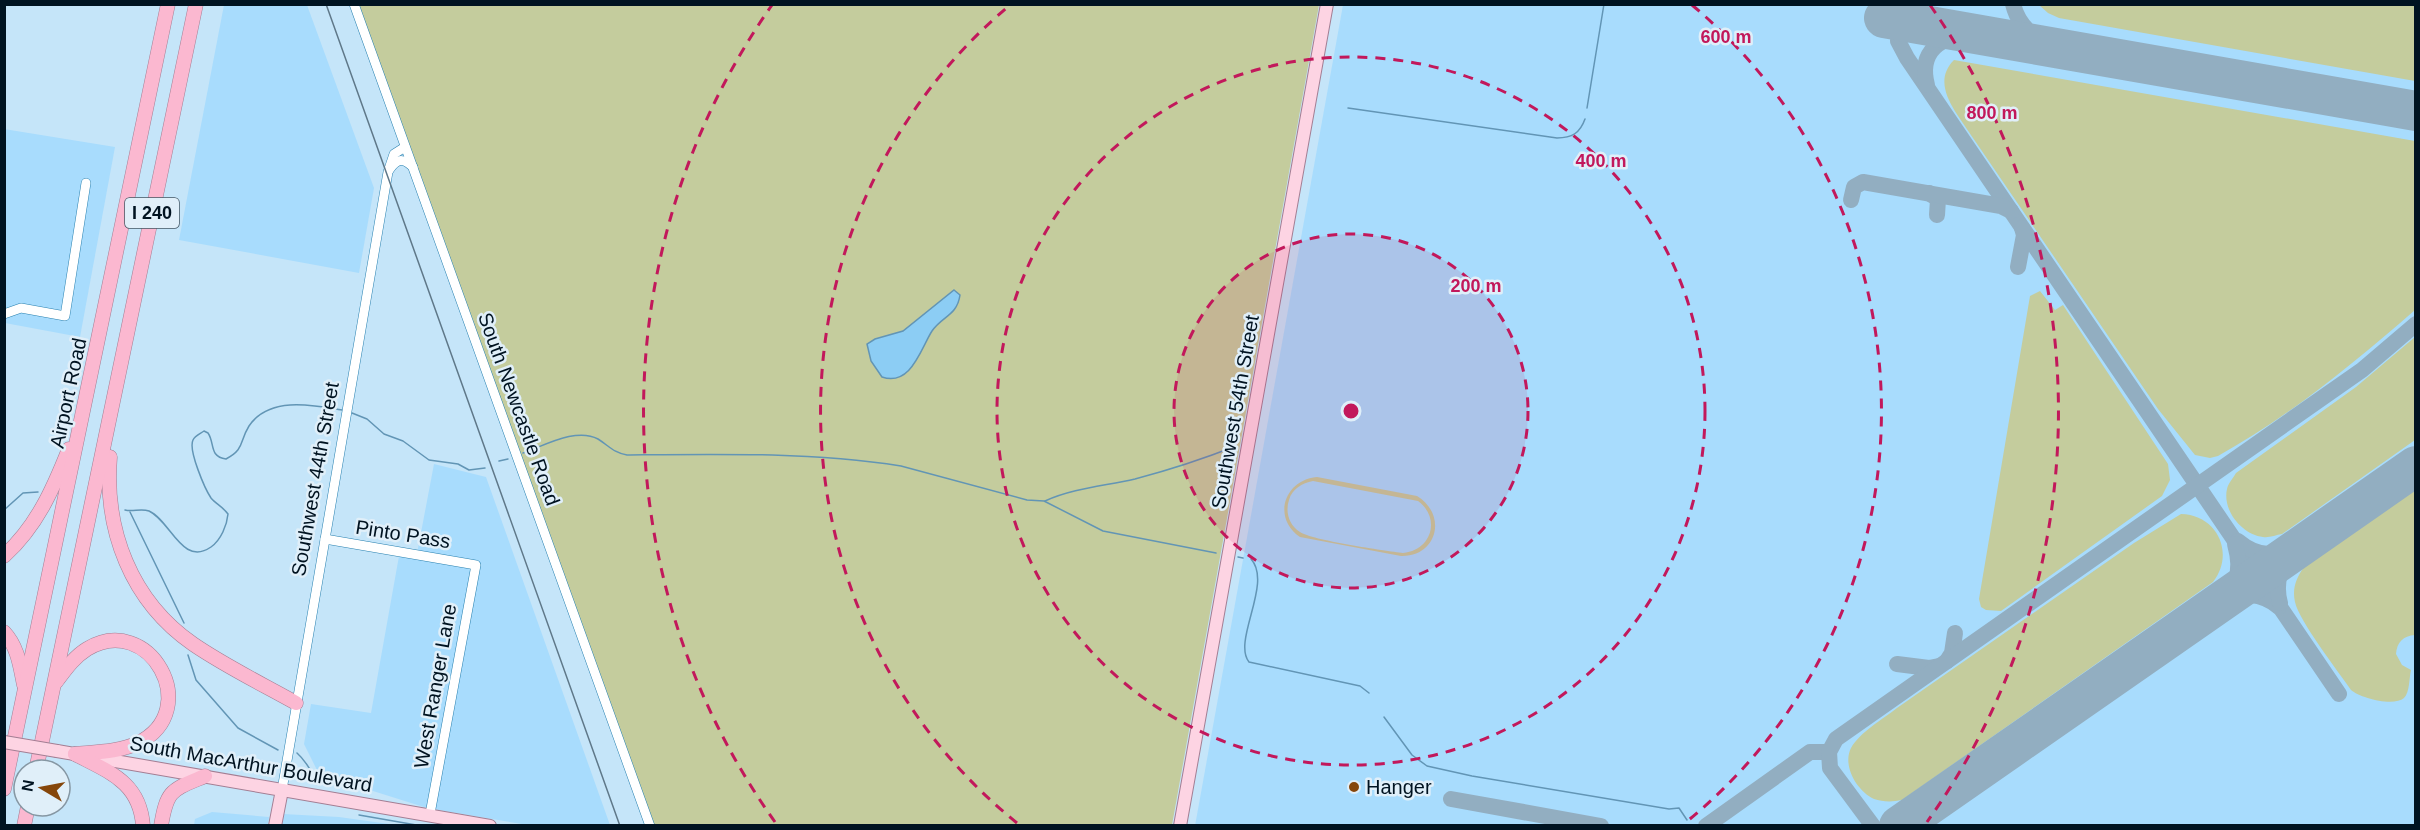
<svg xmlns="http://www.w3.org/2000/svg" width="2420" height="830" font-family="Arial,sans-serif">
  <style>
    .built { fill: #a8dcfd }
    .green { fill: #c4cc9d; fill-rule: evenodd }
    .water { fill: #8ccdf4; stroke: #6295b5; stroke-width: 1.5 }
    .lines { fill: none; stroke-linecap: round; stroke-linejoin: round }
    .stream { stroke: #6295b5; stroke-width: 1.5 }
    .taxiway { stroke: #92aec1; stroke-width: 16 }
    .runway { stroke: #92aec1; stroke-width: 40 }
    .minor-casing { stroke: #2881b0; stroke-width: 10 }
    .major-casing { stroke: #a37e93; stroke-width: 14 }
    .highway-casing { stroke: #a37e93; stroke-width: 15 }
    .minor { stroke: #fff; stroke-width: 9 }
    .major { stroke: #fdd4e3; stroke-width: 12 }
    .highway { stroke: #fbb8d0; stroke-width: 14 }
    .rail { stroke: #5f7889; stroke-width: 1.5 }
    .major-bridge-casing { stroke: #a37e93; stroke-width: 14; stroke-linecap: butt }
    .major-bridge { stroke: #fdd4e3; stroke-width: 12 }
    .ring { fill: none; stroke: #c2185b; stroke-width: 3; stroke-dasharray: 10 8 }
    .poi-dot { fill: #85460a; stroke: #e0eff9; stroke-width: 2 }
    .labels { text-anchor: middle; stroke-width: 5; stroke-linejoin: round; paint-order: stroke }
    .shield { fill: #e0eff9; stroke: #435562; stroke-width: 1.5 }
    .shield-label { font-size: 18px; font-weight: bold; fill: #001321 }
    .street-label { font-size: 20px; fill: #001321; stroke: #e0eff9 }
    .poi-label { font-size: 20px; fill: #001321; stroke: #e0eff9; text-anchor: start }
    .centre { fill: #c2185b; stroke: #e0eff9; stroke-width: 3 }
    .ring-label { font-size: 18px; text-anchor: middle; font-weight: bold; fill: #c2185b; stroke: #e0eff9; stroke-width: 5; stroke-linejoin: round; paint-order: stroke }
  </style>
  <rect width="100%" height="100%" fill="#c5e5f9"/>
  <g class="built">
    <path d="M 224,5 L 307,5 L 374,188 L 359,273 L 179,240 Z"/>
    <path d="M 1343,5 L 2415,5 L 2415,825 L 1195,826 Z"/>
    <path d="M 4,129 L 115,147 L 80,337 L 5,323 Z"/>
    <path d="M 434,464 L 486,477 L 610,825 L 528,825 L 427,808 L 319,774 L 304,744 L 311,704 L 371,713 L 399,556 L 416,559 Z"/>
    <path d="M 212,812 L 269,817 L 268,825 L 194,825 L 195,819 Z"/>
    <path d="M 283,814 L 339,817 L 396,825 L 281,826 Z"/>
  </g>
  <g class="green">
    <path d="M 357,5 L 1319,5 L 1172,825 L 651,825 Z"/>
    <path d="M 2039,5 L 2415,5 L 2415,81 L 2059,18 L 2048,13 Z"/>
    <path d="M 1954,60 L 2415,141 L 2415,310 C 2354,363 2290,416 2218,456 L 2210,458 L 2195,455 L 2158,409 L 1973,138 C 1959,115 1929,85 1954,60 Z"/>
    <path d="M 2040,291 L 2055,310 L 2063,305 L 2168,464 L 2170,480 L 2162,496 L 2001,611 L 1986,610 L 1981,607 L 1979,599 L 2030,296 Z"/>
    <path d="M 2415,337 L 2415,440 L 2282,534 C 2276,535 2269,538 2263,537 C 2243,535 2222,511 2227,489 C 2228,484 2233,478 2236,473 L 2356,387 Z"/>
    <path d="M 1317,477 L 1417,496 C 1448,515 1437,557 1401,556 L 1300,537 C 1272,518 1284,480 1317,477 ZM 1313,481 L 1418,501 C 1441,518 1432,550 1403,553 C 1386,551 1311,540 1300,532 C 1289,525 1285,512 1289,500 C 1292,489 1302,483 1313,481 Z"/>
    <path d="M 2415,490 L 2415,635 C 2403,636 2397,642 2396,654 L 2402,665 L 2411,670 C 2409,678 2410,692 2404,698 C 2394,707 2360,698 2351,690 C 2338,671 2299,621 2295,602 C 2292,589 2296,578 2304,567 Z"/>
    <path d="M 2181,514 C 2218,515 2235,554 2213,582 L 1902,800 C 1892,802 1883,802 1874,799 C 1857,791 1842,766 1851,748 C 1860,732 1882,720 1897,708 L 2134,543 Z"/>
  </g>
  <path class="water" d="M 954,290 L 960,295 C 957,316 942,316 932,331 C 921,348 911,387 882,377 L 871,361 L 867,344 L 875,339 L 903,331 Z"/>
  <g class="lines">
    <g class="stream">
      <path d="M 1348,108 L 1557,138 C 1572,138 1580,133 1585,119"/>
      <path d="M 1587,108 L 1604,4"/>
      <path d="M 352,413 L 367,419 L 384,434 L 403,441 L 429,460 L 458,464 L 469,470 L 485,468"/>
      <path d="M 523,453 C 544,446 576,427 598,439 C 609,446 614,453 627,455 C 718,454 811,452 901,466 L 1027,500 L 1044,501 L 1103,531 L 1216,553"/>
      <path d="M 499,461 L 508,459"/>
      <path d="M 1045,501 C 1074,488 1105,486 1135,479 C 1169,470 1203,459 1236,446"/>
      <path d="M 4,510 L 23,493 L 38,492"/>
      <path d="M 125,510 C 133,512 141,508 149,511 C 171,521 182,567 211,547 C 221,540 227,525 228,514 C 223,507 216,504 211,498 C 205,489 188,450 193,440 C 195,436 200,434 204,431 L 208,433 C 215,443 209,457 226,459 C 245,449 239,442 249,426 C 269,396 313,405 342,410"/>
      <path d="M 130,512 L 184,623"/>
      <path d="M 1238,557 L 1243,558"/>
      <path d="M 1251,559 C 1273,583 1232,641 1249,662 L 1360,686 L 1369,693"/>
      <path d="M 188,655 L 196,680 L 238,728 L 278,750"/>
      <path d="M 1384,717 L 1412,755 L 1427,766 L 1472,776 L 1669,809 L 1679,808 L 1687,820"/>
      <path d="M 297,753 C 313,767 310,782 333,782"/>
      <path d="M 359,815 L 422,826"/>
    </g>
    <g class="taxiway">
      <path d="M 1902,4 L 1898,41 L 1907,58 L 2339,694"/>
      <path d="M 1914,4 C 1922,18 1933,24 1948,29"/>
      <path d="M 2013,4 C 2021,36 2046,44 2075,51"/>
      <path d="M 1927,85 C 1918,51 1941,36 1972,33"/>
      <path d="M 1929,193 L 1938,199 L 1937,215"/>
      <path d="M 1851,200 L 1854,187 L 1863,182 L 2001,206 L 2011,211"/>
      <path d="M 2018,267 L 2024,235 L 2022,228"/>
      <path d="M 2238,541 C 2258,558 2278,557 2300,546"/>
      <path d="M 2222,602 C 2241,591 2262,593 2279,607"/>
      <path d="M 2280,603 C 2274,581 2281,563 2297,548"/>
      <path d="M 2211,608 C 2235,589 2244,576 2235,544"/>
      <path d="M 1947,661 L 1952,653 L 1955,633"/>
      <path d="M 1897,664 L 1929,668 L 1939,666"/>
      <path d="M 1451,799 L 1601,826"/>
      <path d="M 1706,826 L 1810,752 L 1829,752"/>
      <path d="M 1873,826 L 1830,768 L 1829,752 L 1836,739 L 2362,370 L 2416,324"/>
    </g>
    <g class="runway">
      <path d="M 1884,18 L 2416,111"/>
      <path d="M 1899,826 L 2416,466"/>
    </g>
    <defs>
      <g id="minor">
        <path d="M 354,4 L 650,826"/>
        <path d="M 389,170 C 397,159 402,157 413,167"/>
        <path d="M 4,314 L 21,308 L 65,316 L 86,183"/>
        <path d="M 325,539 L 476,565 L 430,814"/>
        <path d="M 282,790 L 388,172 L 394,154 L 405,147"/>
      </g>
      <g id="major">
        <path d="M 57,751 L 490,826"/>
        <path d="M 275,826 L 282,790"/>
        <path d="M 1180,826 L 1327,4"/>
      </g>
      <g id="highway">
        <path d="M 110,457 C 104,530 131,601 193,644 C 225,666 262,684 296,703"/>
        <path d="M 4,556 C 37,526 53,489 69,449"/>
        <path d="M 4,632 C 18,647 20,666 24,685"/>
        <path d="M 56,682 C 65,670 74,657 87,649 C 149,611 205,710 138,743 C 119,752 96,752 75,754"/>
        <path d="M 75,754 C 109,772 140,782 143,826"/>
        <path d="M 36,770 L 196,4"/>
        <path d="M 4,789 L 168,4"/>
        <path d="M 24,826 L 28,806"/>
        <path d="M 161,826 C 167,789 172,790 205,776"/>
      </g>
    </defs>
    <use href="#minor" class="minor-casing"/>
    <use href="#major" class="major-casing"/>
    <use href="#highway" class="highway-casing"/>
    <use href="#minor" class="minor"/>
    <use href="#major" class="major"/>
    <use href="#highway" class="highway"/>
    <path class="rail" d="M 326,4 L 620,826"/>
    <defs>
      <path id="major-bridge" d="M 4,742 L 57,751"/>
    </defs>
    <use href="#major-bridge" class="major-bridge-casing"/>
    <use href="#major-bridge" class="major-bridge"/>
  </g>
  <circle cx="1351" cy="411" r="177" fill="#c2185b" fill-opacity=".12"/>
  <g class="ring">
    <circle cx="1351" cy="411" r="177"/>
    <circle cx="1351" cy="411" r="354"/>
    <path d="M1017 823A530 530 0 0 1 1010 5M1692 5A530 530 0 0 1 1685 823"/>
    <path d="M775 822A707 707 0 0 1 772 5M1930 5A707 707 0 0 1 1927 822"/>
  </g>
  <circle class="poi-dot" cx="1354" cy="787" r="6"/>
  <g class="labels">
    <rect class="shield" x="125" y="198" width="54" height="30" rx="4.5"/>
    <g class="shield-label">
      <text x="152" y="219">I 240</text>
    </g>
    <g class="street-label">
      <text transform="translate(68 393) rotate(-78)" y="7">Airport Road</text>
      <text transform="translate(519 409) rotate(70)" y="7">South Newcastle Road</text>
      <text transform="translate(1235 412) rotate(-80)" y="7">Southwest 54th Street</text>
      <text transform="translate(315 479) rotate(-80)" y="7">Southwest 44th Street</text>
      <text transform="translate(403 534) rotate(9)" y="7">Pinto Pass</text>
      <text transform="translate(435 686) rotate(-80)" y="7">West Ranger Lane</text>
      <text transform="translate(251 764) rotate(10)" y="7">South MacArthur Boulevard</text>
    </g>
    <g class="poi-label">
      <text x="1366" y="794">Hanger</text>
    </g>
  </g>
  <circle cx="1351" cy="411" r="9" class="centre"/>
  <g class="ring-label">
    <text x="1726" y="43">600 m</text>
    <text x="1992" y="119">800 m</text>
    <text x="1601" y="167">400 m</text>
    <text x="1476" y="292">200 m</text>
  </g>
  <rect width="2420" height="830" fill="none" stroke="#001321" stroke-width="12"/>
  <g transform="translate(42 788) rotate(280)"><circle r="28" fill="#e0eff9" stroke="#8697a3" stroke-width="1.5"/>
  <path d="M0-4.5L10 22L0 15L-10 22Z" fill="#85460a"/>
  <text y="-9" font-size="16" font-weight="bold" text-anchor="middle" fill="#001321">N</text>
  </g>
</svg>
